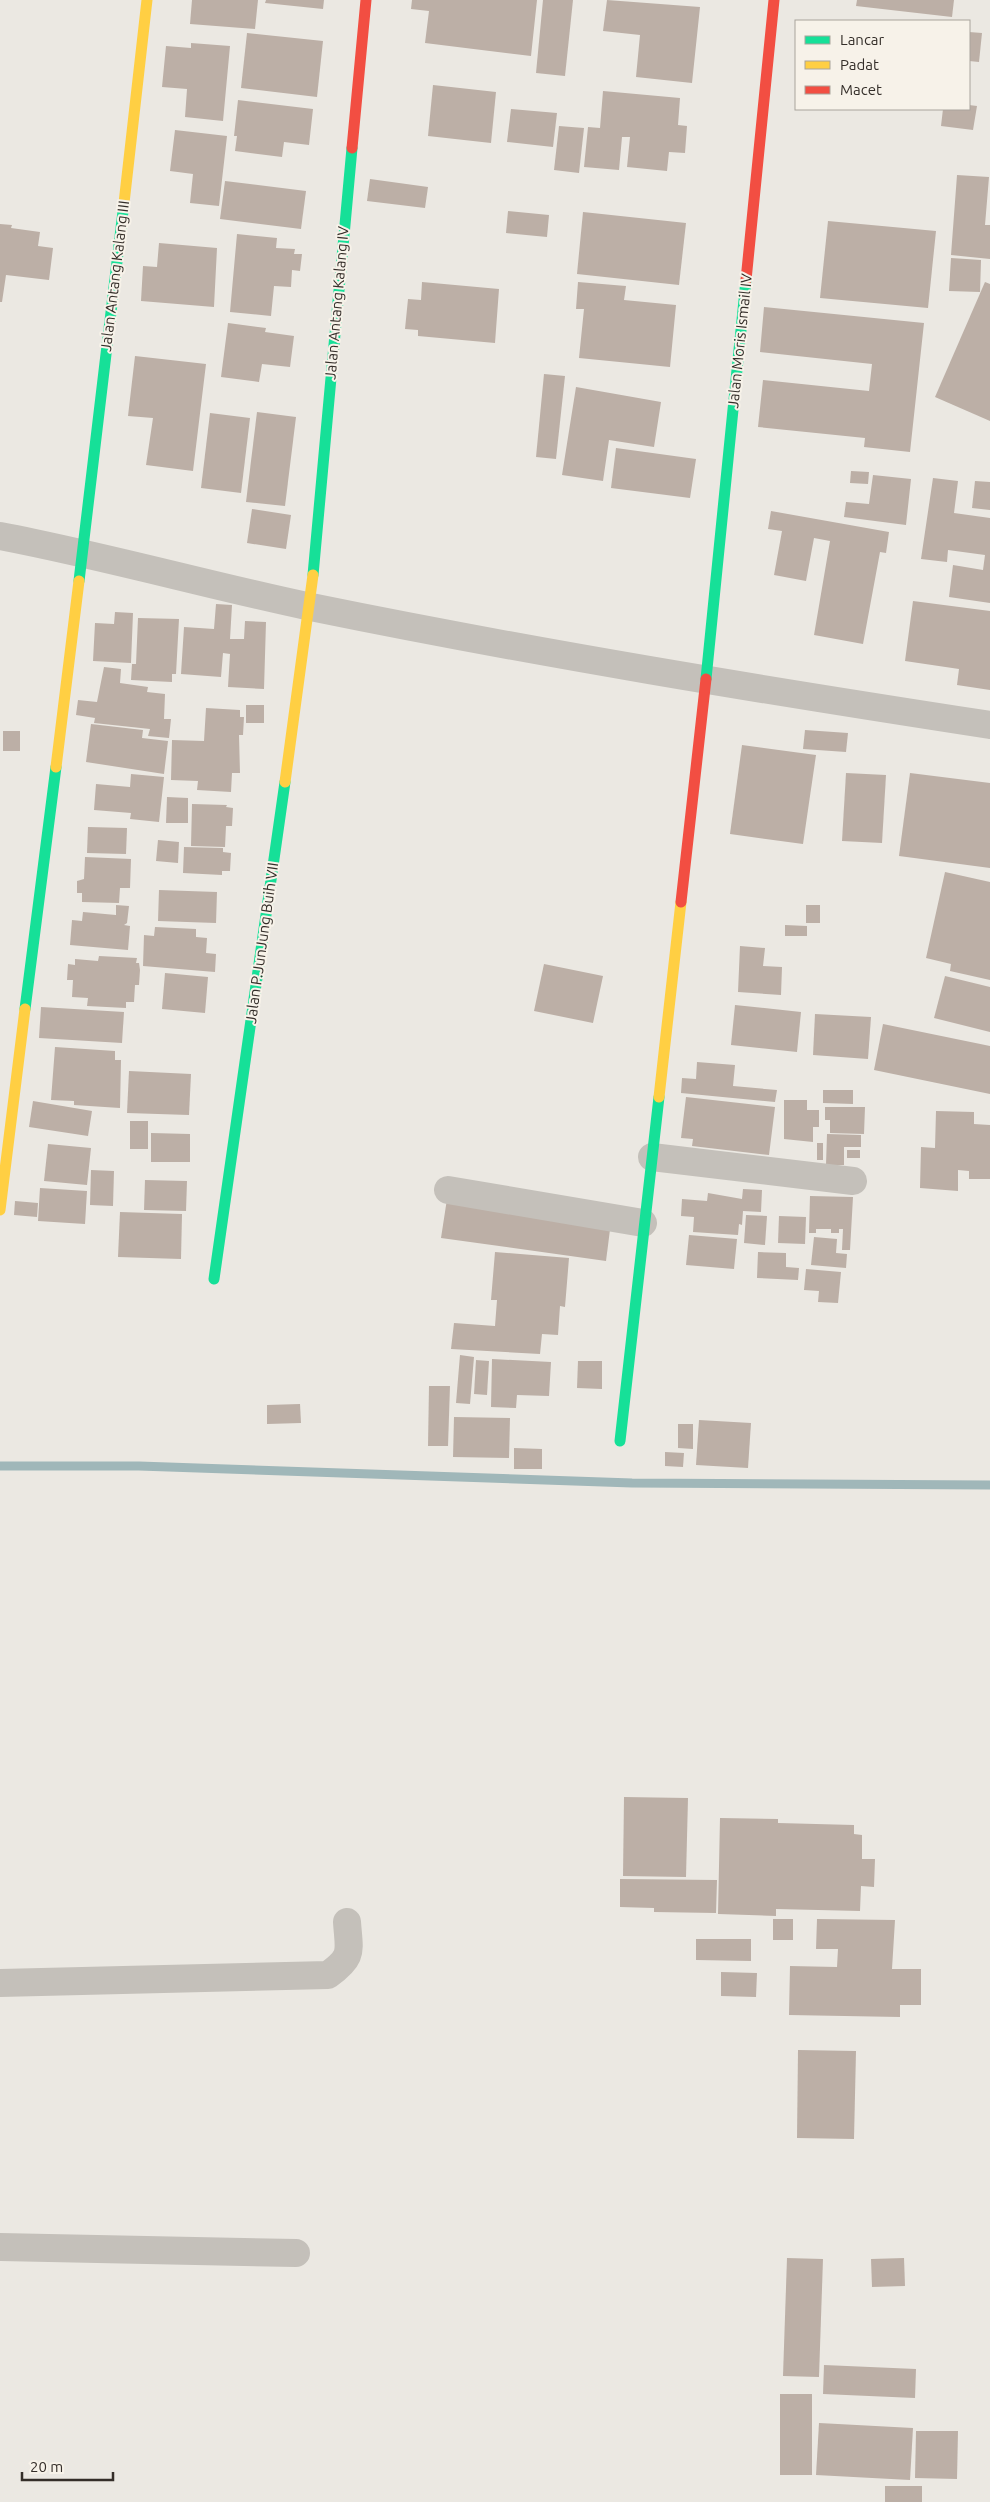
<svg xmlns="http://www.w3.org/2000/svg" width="990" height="2502" font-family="Ubuntu,sans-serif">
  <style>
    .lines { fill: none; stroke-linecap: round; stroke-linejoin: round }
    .stream { stroke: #a0b7b9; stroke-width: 9 }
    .building { fill: #bcafa6 }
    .street { stroke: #c4c0ba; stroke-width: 28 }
    .fast { stroke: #16e098; stroke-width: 11 }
    .slow { stroke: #ffcf43; stroke-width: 11 }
    .jam { stroke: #f24e42; stroke-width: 11 }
    .labels { text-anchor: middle; stroke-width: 4; stroke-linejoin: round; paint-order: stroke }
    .street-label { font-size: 15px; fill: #342e29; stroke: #f7f2e9 }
  </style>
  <rect width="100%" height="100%" fill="#ebe8e2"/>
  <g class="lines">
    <path class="stream" d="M 0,1466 L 139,1466 L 632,1483 L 990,1485"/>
  </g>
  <g class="building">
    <path d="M 192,0 L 258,0 L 255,29 L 190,24 Z"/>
    <path d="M 266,0 L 324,0 L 323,9 L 265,3 Z"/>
    <path d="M 412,0 L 537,0 L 531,56 L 425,43 L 429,11 L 411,9 Z"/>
    <path d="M 543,0 L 573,0 L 565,76 L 536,73 Z"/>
    <path d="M 607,0 L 700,7 L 692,83 L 636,77 L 640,35 L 603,31 Z"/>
    <path d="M 857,0 L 954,0 L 952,17 L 856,6 Z"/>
    <path d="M 969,32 L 982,33 L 979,62 L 969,61 Z"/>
    <path d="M 247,33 L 323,41 L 317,97 L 241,88 Z"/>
    <path d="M 191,43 L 230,46 L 223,121 L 185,117 L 187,89 L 162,87 L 166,46 L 191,48 Z"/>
    <path d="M 433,85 L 496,92 L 491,143 L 428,136 Z"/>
    <path d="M 603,91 L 680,98 L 678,125 L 687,126 L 685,153 L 669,152 L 667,171 L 627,167 L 630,137 L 622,137 L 619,170 L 584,167 L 588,127 L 600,128 Z"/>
    <path d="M 238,100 L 313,109 L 309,145 L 284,142 L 282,157 L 235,151 L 237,136 L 234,136 Z"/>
    <path d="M 969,105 L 977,106 L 973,130 L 941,126 L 943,109 L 969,109 Z"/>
    <path d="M 511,109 L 557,113 L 553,147 L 507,142 Z"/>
    <path d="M 559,126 L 584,128 L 579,173 L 554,170 Z"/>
    <path d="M 175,130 L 227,136 L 219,206 L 190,203 L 193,174 L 170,171 Z"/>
    <path d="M 957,175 L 989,177 L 985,225 L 990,225 L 990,259 L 951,255 Z"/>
    <path d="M 370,179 L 428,187 L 425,208 L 367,201 Z"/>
    <path d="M 225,181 L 306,191 L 301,229 L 220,219 Z"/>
    <path d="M 508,211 L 549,215 L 547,237 L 506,233 Z"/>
    <path d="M 583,212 L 686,223 L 679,285 L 577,274 Z"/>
    <path d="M 828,221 L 936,231 L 928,308 L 820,298 Z"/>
    <path d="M 0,224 L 12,225 L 11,228 L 40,232 L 38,246 L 53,248 L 49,280 L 6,275 L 2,302 L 0,302 Z"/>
    <path d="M 237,234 L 277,238 L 276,248 L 295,249 L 294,254 L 302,254 L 300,271 L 292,270 L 291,287 L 274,286 L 271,316 L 230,312 Z"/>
    <path d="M 159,243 L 217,248 L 214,307 L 141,301 L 143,266 L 157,267 Z"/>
    <path d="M 951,258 L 981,260 L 980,292 L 949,291 Z"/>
    <path d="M 422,282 L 499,289 L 495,343 L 418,336 L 418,330 L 405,329 L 408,299 L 421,300 Z"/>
    <path d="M 578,282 L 626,286 L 624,300 L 676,305 L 670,367 L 579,358 L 584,309 L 576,309 Z"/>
    <path d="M 985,282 L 990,284 L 990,421 L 935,397 Z"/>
    <path d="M 764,307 L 924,323 L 910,452 L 864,447 L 865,438 L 758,427 L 763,380 L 869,391 L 872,364 L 760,352 Z"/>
    <path d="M 228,323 L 266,328 L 265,332 L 294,336 L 290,367 L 262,364 L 259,382 L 221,377 Z"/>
    <path d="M 135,356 L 206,364 L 193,471 L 146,465 L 153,418 L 128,416 Z"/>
    <path d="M 544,374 L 565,376 L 556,459 L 536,457 Z"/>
    <path d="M 576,387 L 661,402 L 654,447 L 609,440 L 603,481 L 562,475 Z"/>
    <path d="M 257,412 L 296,417 L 285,506 L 246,502 Z"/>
    <path d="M 210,413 L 250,418 L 241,493 L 201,488 Z"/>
    <path d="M 616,448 L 696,459 L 690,498 L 611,488 Z"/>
    <path d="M 851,471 L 869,472 L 868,484 L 850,483 Z"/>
    <path d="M 873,475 L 911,479 L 906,525 L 844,517 L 846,502 L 869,504 Z"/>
    <path d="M 933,478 L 958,481 L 954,513 L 990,518 L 990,603 L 949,597 L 953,565 L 983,570 L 985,555 L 948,550 L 947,562 L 921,559 Z"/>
    <path d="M 975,481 L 990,482 L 990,510 L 972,508 Z"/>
    <path d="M 252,509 L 291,515 L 286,549 L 247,543 Z"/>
    <path d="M 771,511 L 889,532 L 886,553 L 880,552 L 863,644 L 814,635 L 830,541 L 814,538 L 806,581 L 774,575 L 782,531 L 768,529 Z"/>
    <path d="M 913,601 L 990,611 L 990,690 L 957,685 L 959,669 L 905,661 Z"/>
    <path d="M 216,604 L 232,605 L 230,639 L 244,639 L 245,621 L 266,622 L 264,689 L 228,687 L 230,654 L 223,653 L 221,677 L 181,674 L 184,627 L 214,629 Z"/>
    <path d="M 115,612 L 133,613 L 131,663 L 93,661 L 95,623 L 114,624 Z"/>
    <path d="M 138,618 L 179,619 L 176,674 L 172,674 L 172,682 L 131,680 L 132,664 L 136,664 Z"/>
    <path d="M 104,667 L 121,669 L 120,683 L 148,687 L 147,692 L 165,694 L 164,719 L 171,719 L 169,738 L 148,736 L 150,729 L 94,723 L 95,718 L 76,715 L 78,700 L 97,702 Z"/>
    <rect x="246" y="705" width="18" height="18"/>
    <path d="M 206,708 L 240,710 L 240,717 L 244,717 L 243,735 L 239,735 L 240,773 L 232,773 L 231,792 L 197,790 L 198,781 L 171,780 L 172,740 L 204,741 Z"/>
    <path d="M 91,724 L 143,730 L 142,738 L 168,741 L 164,774 L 86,762 Z"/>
    <path d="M 805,730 L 848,733 L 846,752 L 803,749 Z"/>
    <rect x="3" y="731" width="17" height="20"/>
    <path d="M 742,745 L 816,755 L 803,844 L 730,834 Z"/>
    <path d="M 846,773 L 886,775 L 882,843 L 842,841 Z"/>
    <path d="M 910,773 L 990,783 L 990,868 L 899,856 Z"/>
    <path d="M 131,774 L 164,777 L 159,822 L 130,819 L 131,813 L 94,810 L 96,784 L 130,787 Z"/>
    <path d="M 167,797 L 188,798 L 188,823 L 166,823 Z"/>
    <path d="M 192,804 L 227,805 L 226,807 L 233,808 L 232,826 L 226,826 L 225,847 L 191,846 Z"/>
    <path d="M 88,827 L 127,828 L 126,854 L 87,853 Z"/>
    <path d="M 158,840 L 179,842 L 178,863 L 156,861 Z"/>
    <path d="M 184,847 L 223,848 L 223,852 L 231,853 L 230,871 L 222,871 L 222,875 L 183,873 Z"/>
    <path d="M 85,857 L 131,859 L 130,888 L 120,888 L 119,903 L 82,902 L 82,893 L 77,893 L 77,881 L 84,879 Z"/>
    <path d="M 945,872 L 990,882 L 990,980 L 950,971 L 951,964 L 926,958 Z"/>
    <path d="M 159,890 L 217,892 L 216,923 L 158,921 Z"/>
    <path d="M 116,905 L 129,906 L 127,923 L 124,925 L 130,926 L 128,950 L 70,945 L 72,920 L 82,921 L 83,912 L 116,915 Z"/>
    <rect x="806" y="905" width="14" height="18"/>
    <path d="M 785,925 L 807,926 L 807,936 L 785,936 Z"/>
    <path d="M 155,927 L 196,929 L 196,937 L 207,938 L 206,953 L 216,954 L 215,972 L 143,966 L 144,935 L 154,936 Z"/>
    <path d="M 740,946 L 765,948 L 763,966 L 782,967 L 781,995 L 738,992 Z"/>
    <path d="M 99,956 L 137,958 L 136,963 L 139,963 L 140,970 L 139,985 L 135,985 L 134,1002 L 126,1002 L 126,1008 L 87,1006 L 88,998 L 72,997 L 73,980 L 67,980 L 68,964 L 75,965 L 75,959 L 98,961 Z"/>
    <path d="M 544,964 L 603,976 L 593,1023 L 534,1011 Z"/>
    <path d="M 165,973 L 208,977 L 205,1013 L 162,1009 Z"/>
    <path d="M 945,976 L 990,987 L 990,1032 L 934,1018 Z"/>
    <path d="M 735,1005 L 801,1012 L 797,1052 L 731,1045 Z"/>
    <path d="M 41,1007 L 124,1012 L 122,1043 L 39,1038 Z"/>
    <path d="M 815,1014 L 871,1017 L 868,1059 L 813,1055 Z"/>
    <path d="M 883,1024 L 990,1046 L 990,1094 L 874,1070 Z"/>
    <path d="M 55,1047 L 115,1051 L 115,1060 L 121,1060 L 120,1108 L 74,1105 L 74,1101 L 51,1100 Z"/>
    <path d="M 697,1062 L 735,1065 L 733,1086 L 777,1090 L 775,1102 L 681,1093 L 682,1078 L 696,1079 Z"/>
    <path d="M 129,1071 L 191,1074 L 189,1115 L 127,1113 Z"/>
    <path d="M 823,1090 L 853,1090 L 853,1104 L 823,1103 Z"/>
    <path d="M 686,1097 L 775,1107 L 769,1155 L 692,1146 L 693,1139 L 681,1138 Z"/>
    <path d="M 784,1100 L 807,1100 L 807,1110 L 819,1110 L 819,1127 L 813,1127 L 813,1142 L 784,1139 Z"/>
    <path d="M 33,1101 L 92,1111 L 88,1136 L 29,1127 Z"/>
    <path d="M 825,1107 L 865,1107 L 864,1134 L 830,1133 L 830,1120 L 825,1120 Z"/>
    <path d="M 936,1111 L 974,1112 L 974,1124 L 990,1125 L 990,1179 L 969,1179 L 969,1171 L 958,1170 L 958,1191 L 920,1188 L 921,1147 L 935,1148 Z"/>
    <rect x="130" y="1121" width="18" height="28"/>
    <path d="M 151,1133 L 190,1134 L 190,1162 L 151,1162 Z"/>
    <path d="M 827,1134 L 861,1135 L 861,1147 L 844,1147 L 844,1165 L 826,1165 Z"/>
    <rect x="817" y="1143" width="6" height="17"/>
    <path d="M 48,1144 L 91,1148 L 87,1185 L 44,1181 Z"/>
    <rect x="847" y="1150" width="13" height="8"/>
    <path d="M 91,1170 L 114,1171 L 113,1206 L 90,1205 Z"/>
    <path d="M 145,1180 L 187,1181 L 186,1211 L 144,1210 Z"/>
    <path d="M 40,1188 L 87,1191 L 85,1224 L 38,1221 Z"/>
    <path d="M 743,1189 L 762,1190 L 761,1212 L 743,1211 L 742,1225 L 739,1224 L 738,1235 L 693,1232 L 694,1217 L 681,1216 L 682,1199 L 707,1201 L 708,1193 L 742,1199 Z"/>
    <path d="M 810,1196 L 853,1197 L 850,1250 L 842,1250 L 843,1229 L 839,1229 L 839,1233 L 831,1233 L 831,1229 L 816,1229 L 816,1233 L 809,1233 Z"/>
    <path d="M 447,1199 L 611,1222 L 606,1261 L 441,1238 Z"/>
    <path d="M 15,1201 L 38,1203 L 37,1217 L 14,1215 Z"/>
    <path d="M 120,1212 L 182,1214 L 181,1259 L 118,1257 Z"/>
    <path d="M 746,1215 L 767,1216 L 765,1245 L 744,1243 Z"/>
    <path d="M 779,1216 L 806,1217 L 805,1244 L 778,1243 Z"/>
    <path d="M 689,1235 L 737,1239 L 734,1269 L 686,1265 Z"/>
    <path d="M 814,1237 L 837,1239 L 836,1253 L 847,1254 L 846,1268 L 811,1265 Z"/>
    <path d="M 495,1252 L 569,1258 L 565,1307 L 560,1306 L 558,1335 L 542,1334 L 540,1354 L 451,1349 L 454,1323 L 495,1326 L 497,1300 L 491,1300 Z"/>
    <path d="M 758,1252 L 786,1253 L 786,1267 L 799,1268 L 798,1280 L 757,1278 Z"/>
    <path d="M 806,1269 L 841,1272 L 838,1303 L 818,1302 L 819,1291 L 804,1290 Z"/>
    <path d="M 460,1355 L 474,1357 L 470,1404 L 456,1403 Z"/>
    <path d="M 492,1359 L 551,1362 L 549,1396 L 517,1395 L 516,1408 L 491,1407 Z"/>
    <path d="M 476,1360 L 489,1361 L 487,1395 L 474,1394 Z"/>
    <path d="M 578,1361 L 602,1361 L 602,1389 L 577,1388 Z"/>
    <path d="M 429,1386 L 450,1386 L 448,1446 L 428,1446 Z"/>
    <path d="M 300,1404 L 301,1423 L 267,1424 L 267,1405 Z"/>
    <path d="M 454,1417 L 510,1418 L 509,1458 L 453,1457 Z"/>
    <path d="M 699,1420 L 751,1423 L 748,1468 L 696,1465 Z"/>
    <path d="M 678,1424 L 693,1424 L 693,1449 L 678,1448 Z"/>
    <path d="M 514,1448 L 542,1449 L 542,1469 L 514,1469 Z"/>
    <path d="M 665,1452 L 684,1453 L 683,1467 L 665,1466 Z"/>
    <path d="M 624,1797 L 688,1798 L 686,1877 L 623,1876 Z"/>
    <path d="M 720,1818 L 778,1819 L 778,1823 L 854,1825 L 854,1834 L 862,1835 L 862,1859 L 875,1859 L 874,1887 L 861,1886 L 860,1911 L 776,1909 L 776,1916 L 718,1914 Z"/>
    <path d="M 620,1879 L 717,1880 L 716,1913 L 654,1912 L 654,1908 L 620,1907 Z"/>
    <rect x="773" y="1919" width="20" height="21"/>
    <path d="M 817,1919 L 895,1920 L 892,1969 L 921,1969 L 921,2005 L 900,2005 L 900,2017 L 789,2015 L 790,1966 L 837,1967 L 838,1949 L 816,1949 Z"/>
    <path d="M 696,1939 L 751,1939 L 751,1961 L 696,1960 Z"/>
    <path d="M 721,1972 L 757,1973 L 756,1997 L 721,1996 Z"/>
    <path d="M 798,2050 L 856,2051 L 854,2139 L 797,2138 Z"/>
    <path d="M 787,2258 L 823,2259 L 819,2377 L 783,2376 Z"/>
    <path d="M 904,2258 L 905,2286 L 872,2287 L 871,2259 Z"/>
    <path d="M 824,2365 L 916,2369 L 915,2398 L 823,2394 Z"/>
    <rect x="780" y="2394" width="32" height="81"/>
    <path d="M 819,2423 L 913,2428 L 910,2480 L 816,2475 Z"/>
    <path d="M 916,2431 L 958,2431 L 957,2479 L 915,2478 Z"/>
    <rect x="885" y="2486" width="37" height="16"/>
  </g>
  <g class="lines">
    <g class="street">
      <path d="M 0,536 C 105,556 207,585 311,607 C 536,653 763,690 990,725"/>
      <path d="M 652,1157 L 853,1181"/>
      <path d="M 448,1190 L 643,1223"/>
      <path d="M 0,1983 L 328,1975 C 354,1956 349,1952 347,1922"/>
      <path d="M 0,2247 L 296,2253"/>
    </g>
    <g class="fast">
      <path d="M 313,575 L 352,148"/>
      <path d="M 79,581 L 124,203"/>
      <path d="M 706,679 L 746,280"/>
      <path d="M 25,1009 L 56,767"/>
      <path d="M 214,1279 L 285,782"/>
      <path d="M 620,1441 L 659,1097"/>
    </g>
    <g class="slow">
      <path d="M 124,203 L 147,0"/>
      <path d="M 56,767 L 79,581"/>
      <path d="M 285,782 L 313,575"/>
      <path d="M 659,1097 L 681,902"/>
      <path d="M 0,1210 L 25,1009"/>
    </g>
    <g class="jam">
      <path d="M 352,148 L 366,0"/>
      <path d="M 746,280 L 774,0"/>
      <path d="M 681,902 L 706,679"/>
    </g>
  </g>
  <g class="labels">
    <g class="street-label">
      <text transform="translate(115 276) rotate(-83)" y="5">Jalan Antang Kalang III</text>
      <text transform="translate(337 303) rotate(-85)" y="5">Jalan Antang Kalang IV</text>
      <text transform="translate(740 341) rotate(-84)" y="5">Jalan Moris Ismail IV</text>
      <text transform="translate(262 943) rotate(-82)" y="5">Jalan P.JunJung Buih VII</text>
    </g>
  </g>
  <rect x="795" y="20" width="175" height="90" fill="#f7f2e9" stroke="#a9a49c"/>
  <rect x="805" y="36" width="25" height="8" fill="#16e098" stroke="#a9a49c"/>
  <text x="840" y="45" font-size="15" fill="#342e29">Lancar</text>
  <rect x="805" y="61" width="25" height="8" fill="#ffcf43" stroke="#a9a49c"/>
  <text x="840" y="70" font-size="15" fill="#342e29">Padat</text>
  <rect x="805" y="86" width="25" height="8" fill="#f24e42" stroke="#a9a49c"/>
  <text x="840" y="95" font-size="15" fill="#342e29">Macet</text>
  <path d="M22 2472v8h91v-8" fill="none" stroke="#342e29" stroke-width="2.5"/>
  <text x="30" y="2472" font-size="15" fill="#342e29" stroke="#f7f2e9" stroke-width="4" paint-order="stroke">20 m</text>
</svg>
